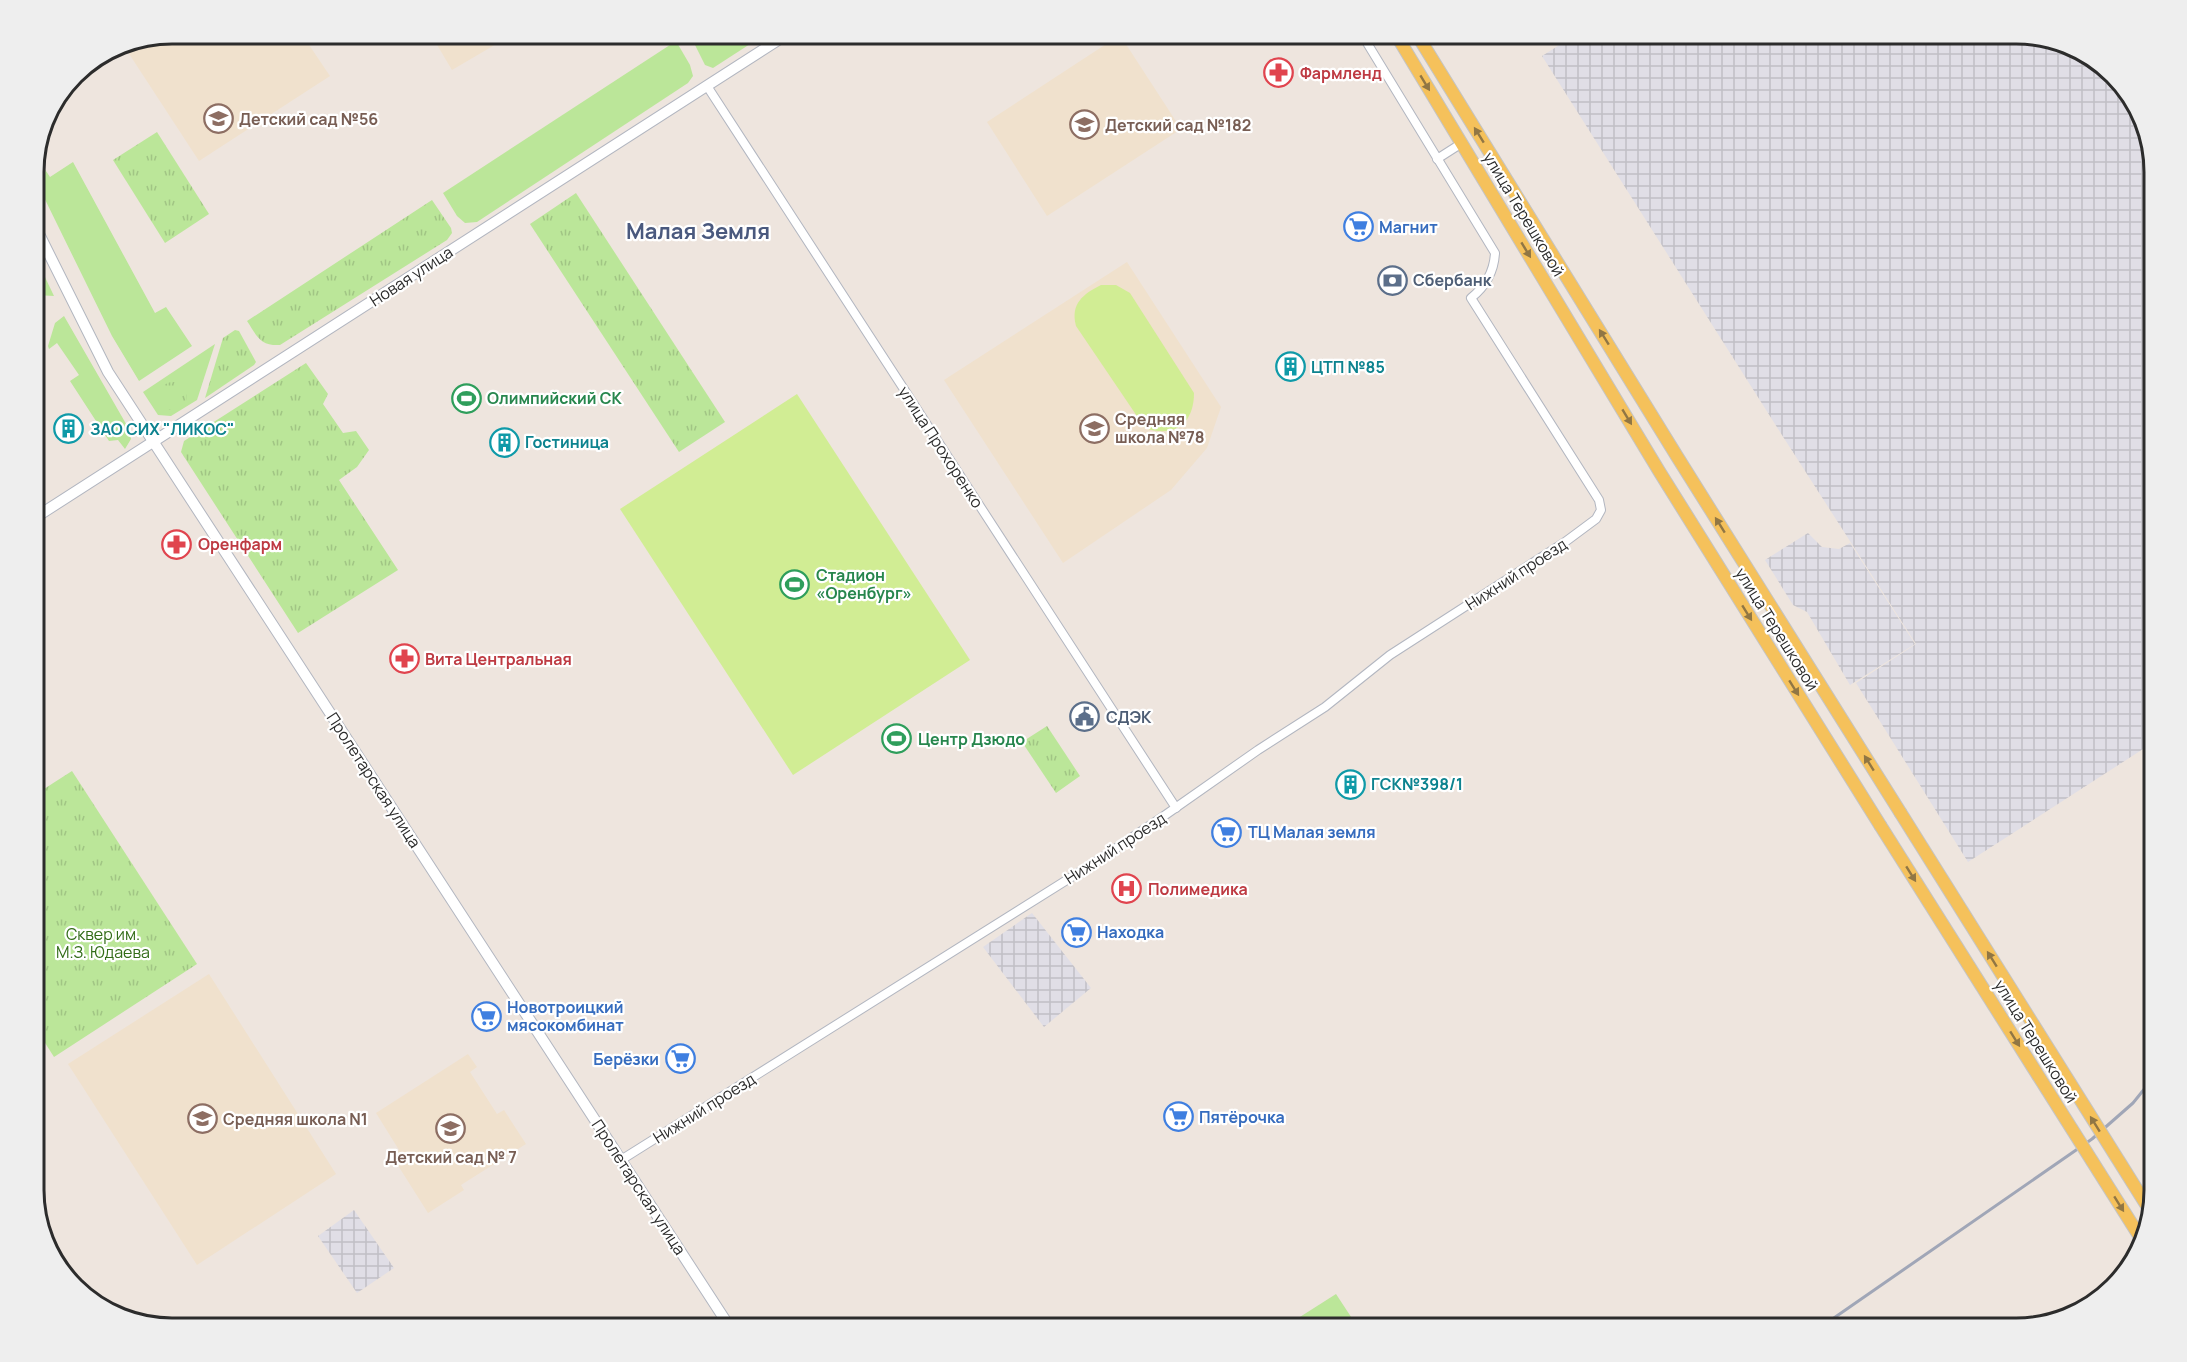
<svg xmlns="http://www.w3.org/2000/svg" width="2187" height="1362" font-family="Manrope,sans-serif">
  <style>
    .industrial { fill: url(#industrial-grid) }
    .education { fill: #f0e1cd }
    .grass { fill: #bbe699 }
    .park { fill: url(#park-tufts) }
    .pitch { fill: #d1ed94 }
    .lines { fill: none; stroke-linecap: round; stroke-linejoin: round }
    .street-casing { stroke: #b2b6c0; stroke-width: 10 }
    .secondary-casing { stroke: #b2b6c0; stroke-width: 12 }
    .primary-casing { stroke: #c4c4c4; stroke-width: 14 }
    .street { stroke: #fff; stroke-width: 8 }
    .secondary { stroke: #fff; stroke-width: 10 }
    .primary { stroke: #f5c15b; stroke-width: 12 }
    .rail { stroke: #a0a6b7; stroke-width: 3 }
    .primary-bridge-casing { stroke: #c4c4c4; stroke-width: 14; stroke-linecap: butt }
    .primary-bridge { stroke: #f5c15b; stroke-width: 12 }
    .oneway { fill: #907644 }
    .labels { text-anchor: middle; stroke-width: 4.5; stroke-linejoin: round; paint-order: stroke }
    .health-label { font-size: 16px; font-weight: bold; fill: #be3a42; stroke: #fff; text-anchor: start }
    .education-label { font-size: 16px; font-weight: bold; fill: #785e54; stroke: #fff; text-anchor: start }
    .street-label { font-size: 16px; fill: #2c2c2c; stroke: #fff }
    .shop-label { font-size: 16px; font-weight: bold; fill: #366cbe; stroke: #fff; text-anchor: start }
    .service-label { font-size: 16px; font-weight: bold; fill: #4e5e75; stroke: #fff; text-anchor: start }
    .culture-label { font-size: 16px; font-weight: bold; fill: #0d838f; stroke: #fff; text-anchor: start }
    .leisure-label { font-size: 16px; font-weight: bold; fill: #27864d; stroke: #fff; text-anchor: start }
    .park-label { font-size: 16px; fill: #326c18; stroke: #fff }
    .district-label { font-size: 22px; font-weight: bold; fill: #4a597e; stroke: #fff }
    .rim { fill: none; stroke: #2c2c2c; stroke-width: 3 }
  </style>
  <defs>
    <pattern id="industrial-grid" width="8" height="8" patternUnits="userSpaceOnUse" patternTransform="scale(1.5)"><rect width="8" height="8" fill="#e0dee6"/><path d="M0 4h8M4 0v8" fill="none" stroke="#c0bfc5"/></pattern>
    <pattern id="park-tufts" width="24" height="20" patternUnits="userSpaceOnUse" patternTransform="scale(1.5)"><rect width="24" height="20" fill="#bbe699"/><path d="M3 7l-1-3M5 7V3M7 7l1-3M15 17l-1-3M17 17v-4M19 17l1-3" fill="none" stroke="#a1c584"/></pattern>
  </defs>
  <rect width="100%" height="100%" fill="#eee5de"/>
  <g class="industrial">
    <path d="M 1570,33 L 2016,33 L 2092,56 L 2136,102 L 2154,171 L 2154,742 L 1968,862 L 1856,683 L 1916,644 L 1780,432 L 1542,56 L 1572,37 Z"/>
    <path d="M 1808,533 L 1822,547 L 1839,549 L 1850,543 L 1915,644 L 1850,685 L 1807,612 L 1793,605 L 1765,560 Z"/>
    <path d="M 1032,913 L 1091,988 L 1044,1027 L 983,947 Z"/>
    <path d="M 354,1210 L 394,1268 L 357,1293 L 318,1236 Z"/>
  </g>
  <g class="education">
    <path d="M 171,33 L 301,33 L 330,76 L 199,161 L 122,43 Z"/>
    <path d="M 430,33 L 515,33 L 452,70 Z"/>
    <path d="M 1120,35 L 1181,129 L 1047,216 L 987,122 Z"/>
    <path d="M 1127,262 L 1221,407 L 1207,448 L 1171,490 L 1063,563 L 944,380 Z"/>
    <path d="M 209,974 L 336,1174 L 197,1265 L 68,1064 Z"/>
    <path d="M 468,1054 L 477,1067 L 470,1072 L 497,1114 L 504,1110 L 526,1144 L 461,1185 L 464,1190 L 428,1213 L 392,1156 L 399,1150 L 376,1113 Z"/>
  </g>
  <g class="grass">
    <path d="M 689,33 L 767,33 L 713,68 L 705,65 Z"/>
    <path d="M 676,41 L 690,65 L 693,76 L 688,83 L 477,222 L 465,223 L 457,216 L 443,193 Z"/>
    <path d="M 36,156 L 50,177 L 73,162 L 155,313 L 166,307 L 192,346 L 139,381 L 112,336 L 33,175 L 33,162 Z"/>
    <path d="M 33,252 L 54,296 L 36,295 L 33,291 Z"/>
    <path d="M 64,316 L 129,429 L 131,439 L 125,449 L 118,440 L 109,441 L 70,381 L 79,375 L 57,343 L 49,349 L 48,346 L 55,323 Z"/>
    <path d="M 215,344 L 197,400 L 171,416 L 158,415 L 143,392 Z"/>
    <path d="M 1336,1294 L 1359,1329 L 1281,1329 Z"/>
  </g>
  <g class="park">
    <path d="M 157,132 L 209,214 L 165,243 L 113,160 Z"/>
    <path d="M 576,193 L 725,422 L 679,452 L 530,224 Z"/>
    <path d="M 432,200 L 451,228 L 452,233 L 447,240 L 280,345 C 260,346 257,336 247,321 Z"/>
    <path d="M 235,330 L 239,331 L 256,362 L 254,365 L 205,398 L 223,338 Z"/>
    <path d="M 306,363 L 328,394 L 323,404 L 343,433 L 356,431 L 369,450 L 357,467 L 339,480 L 398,570 L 298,633 L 181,452 L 184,441 Z"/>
    <circle cx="173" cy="396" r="14"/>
    <path d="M 1047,726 L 1080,776 L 1056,793 L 1022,742 Z"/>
    <path d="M 72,771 L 197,964 L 54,1057 L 33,1024 L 33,796 Z"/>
  </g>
  <g class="pitch">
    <path d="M 1101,285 L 1116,285 L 1130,293 L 1194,393 C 1194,424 1174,438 1145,428 L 1076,326 C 1070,304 1083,294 1101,285 Z"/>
    <path d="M 797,394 L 970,660 L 793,775 L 620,509 Z"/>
  </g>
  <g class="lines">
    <defs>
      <g id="street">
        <path d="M 707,86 L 1176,808"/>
        <path d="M 1437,159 L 1462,143"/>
        <path d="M 621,1160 L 1097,861 L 1161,818 L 1258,750 L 1325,707 L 1390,655 L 1565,542 L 1596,519 L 1601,510 L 1599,500 L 1471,298 C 1486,286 1494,272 1495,253 L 1361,33"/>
      </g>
      <g id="secondary">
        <path d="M 33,222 L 108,372 L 731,1329"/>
        <path d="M 33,519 L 789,33"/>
      </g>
      <g id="primary">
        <path d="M 1395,33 L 1659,471 L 1880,825"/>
        <path d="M 1416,33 L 1678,458 L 1900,812"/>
      </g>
    </defs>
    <use href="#street" class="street-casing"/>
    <use href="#secondary" class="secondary-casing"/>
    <use href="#primary" class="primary-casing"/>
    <use href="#street" class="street"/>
    <use href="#secondary" class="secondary"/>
    <use href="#primary" class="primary"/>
    <path class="rail" d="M 1818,1329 L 2092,1139 L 2133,1103 L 2154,1077"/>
    <defs>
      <g id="primary-bridge">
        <path d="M 1900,812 L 2149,1209"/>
        <path d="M 1880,825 L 2140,1237"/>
      </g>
    </defs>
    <use href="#primary-bridge" class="primary-bridge-casing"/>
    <use href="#primary-bridge" class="primary-bridge"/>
  </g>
  <defs><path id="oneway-solid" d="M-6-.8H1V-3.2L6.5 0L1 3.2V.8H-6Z" transform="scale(1.5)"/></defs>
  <g class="oneway">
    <use href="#oneway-solid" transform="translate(1425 83) rotate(59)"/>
    <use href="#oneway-solid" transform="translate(1479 135) rotate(-122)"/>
    <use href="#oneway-solid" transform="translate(1526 250) rotate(59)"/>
    <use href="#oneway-solid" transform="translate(1604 337) rotate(-122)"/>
    <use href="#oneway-solid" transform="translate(1627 417) rotate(59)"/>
    <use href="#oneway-solid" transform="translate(1720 525) rotate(-122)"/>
    <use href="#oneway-solid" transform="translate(1747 613) rotate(58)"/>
    <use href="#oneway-solid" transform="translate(1794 688) rotate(58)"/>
    <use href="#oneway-solid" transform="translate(1869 763) rotate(-122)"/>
    <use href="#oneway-solid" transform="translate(1911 874) rotate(58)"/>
    <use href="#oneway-solid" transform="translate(1992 959) rotate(-122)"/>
    <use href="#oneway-solid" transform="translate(2015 1039) rotate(58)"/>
    <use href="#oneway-solid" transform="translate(2095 1124) rotate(-122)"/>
    <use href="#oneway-solid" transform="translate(2119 1204) rotate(58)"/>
  </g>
  <defs>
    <symbol id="pharmacy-ring" viewBox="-11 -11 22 22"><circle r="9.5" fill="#fff" stroke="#e0444e" stroke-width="1.5"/><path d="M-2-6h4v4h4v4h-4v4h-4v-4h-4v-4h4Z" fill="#e0444e"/></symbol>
    <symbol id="school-ring" viewBox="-11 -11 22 22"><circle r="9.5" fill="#fff" stroke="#8d6e63" stroke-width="1.5"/><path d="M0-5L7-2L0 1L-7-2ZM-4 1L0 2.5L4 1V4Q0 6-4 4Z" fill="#8d6e63"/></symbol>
    <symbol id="supermarket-ring" viewBox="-11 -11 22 22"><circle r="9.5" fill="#fff" stroke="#3f7fe0" stroke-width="1.5"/><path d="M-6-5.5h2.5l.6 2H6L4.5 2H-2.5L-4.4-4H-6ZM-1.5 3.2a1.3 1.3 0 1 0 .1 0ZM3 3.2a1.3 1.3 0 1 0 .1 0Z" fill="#3f7fe0"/></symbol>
    <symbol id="bank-ring" viewBox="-11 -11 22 22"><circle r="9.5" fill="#fff" stroke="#5c6f8a" stroke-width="1.5"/><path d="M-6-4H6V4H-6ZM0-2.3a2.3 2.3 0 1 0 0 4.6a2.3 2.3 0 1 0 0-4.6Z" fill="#5c6f8a"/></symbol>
    <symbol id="building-ring" viewBox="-11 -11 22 22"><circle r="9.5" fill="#fff" stroke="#0f9aa8" stroke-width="1.5"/><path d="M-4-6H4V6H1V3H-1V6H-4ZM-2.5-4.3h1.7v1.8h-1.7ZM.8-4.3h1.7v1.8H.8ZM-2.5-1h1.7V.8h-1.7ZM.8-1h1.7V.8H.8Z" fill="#0f9aa8"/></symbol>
    <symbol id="stadium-ring" viewBox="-11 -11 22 22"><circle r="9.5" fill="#fff" stroke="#2e9e5b" stroke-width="1.5"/><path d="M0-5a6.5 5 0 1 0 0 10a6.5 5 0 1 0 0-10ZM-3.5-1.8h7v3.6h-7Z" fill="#2e9e5b"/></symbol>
    <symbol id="civic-ring" viewBox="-11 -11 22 22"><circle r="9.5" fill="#fff" stroke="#5c6f8a" stroke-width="1.5"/><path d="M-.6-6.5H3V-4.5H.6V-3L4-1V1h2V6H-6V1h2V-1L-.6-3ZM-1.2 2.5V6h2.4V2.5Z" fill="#5c6f8a"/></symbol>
    <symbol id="hospital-ring" viewBox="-11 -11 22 22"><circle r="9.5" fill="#fff" stroke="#e0444e" stroke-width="1.5"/><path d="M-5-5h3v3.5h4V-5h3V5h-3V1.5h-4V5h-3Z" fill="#e0444e"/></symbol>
  </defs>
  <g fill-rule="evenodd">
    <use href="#pharmacy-ring" x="1262" y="56" width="33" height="33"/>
    <use href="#school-ring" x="202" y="102" width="33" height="33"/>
    <use href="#school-ring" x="1068" y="108" width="33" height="33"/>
    <use href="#supermarket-ring" x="1342" y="210" width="33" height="33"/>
    <use href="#bank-ring" x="1376" y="264" width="33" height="33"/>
    <use href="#building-ring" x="1274" y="350" width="33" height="33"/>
    <use href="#stadium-ring" x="450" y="382" width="33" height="33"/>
    <use href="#school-ring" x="1078" y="412" width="33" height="33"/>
    <use href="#building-ring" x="52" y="412" width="33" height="33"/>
    <use href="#building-ring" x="488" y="426" width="33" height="33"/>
    <use href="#pharmacy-ring" x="160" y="528" width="33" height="33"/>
    <use href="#stadium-ring" x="778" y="568" width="33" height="33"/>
    <use href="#pharmacy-ring" x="388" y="642" width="33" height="33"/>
    <use href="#civic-ring" x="1068" y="700" width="33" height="33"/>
    <use href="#stadium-ring" x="880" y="722" width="33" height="33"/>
    <use href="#building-ring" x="1334" y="768" width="33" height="33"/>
    <use href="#supermarket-ring" x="1210" y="816" width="33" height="33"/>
    <use href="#hospital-ring" x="1110" y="872" width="33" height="33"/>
    <use href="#supermarket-ring" x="1060" y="916" width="33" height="33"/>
    <use href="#supermarket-ring" x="470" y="1000" width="33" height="33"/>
    <use href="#supermarket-ring" x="664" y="1042" width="33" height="33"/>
    <use href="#supermarket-ring" x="1162" y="1100" width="33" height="33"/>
    <use href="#school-ring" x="186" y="1102" width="33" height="33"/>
    <use href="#school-ring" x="434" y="1112" width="33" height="33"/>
  </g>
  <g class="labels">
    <g class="health-label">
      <text x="1300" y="79">Фармленд</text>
      <text x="198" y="550">Оренфарм</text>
      <text x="425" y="665">Вита Центральная</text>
      <text x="1148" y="895">Полимедика</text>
    </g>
    <g class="education-label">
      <text x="239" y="125">Детский сад №56</text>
      <text x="1105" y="131">Детский сад №182</text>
      <text x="1115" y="425">Средняя<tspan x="1115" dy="18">школа №78</tspan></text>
      <text x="223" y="1125">Средняя школа N1</text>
      <text x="451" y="1163" text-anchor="middle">Детский сад № 7</text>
    </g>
    <g class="street-label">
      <text transform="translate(1524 214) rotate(59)" y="6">улица Терешковой</text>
      <text transform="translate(411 276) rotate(-33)" y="6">Новая улица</text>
      <text transform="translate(941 447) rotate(57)" y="6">улица Прохоренко</text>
      <text transform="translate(1516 574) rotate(-33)" y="6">Нижний проезд</text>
      <text transform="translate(1777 629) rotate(58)" y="6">улица Терешковой</text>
      <text transform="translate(374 780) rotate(57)" y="6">Пролетарская улица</text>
      <text transform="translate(1115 848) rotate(-33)" y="6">Нижний проезд</text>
      <text transform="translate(2036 1041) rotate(58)" y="6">улица Терешковой</text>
      <text transform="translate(704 1108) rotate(-32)" y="6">Нижний проезд</text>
      <text transform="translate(639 1187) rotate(57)" y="6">Пролетарская улица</text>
    </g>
    <g class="shop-label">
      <text x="1379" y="233">Магнит</text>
      <text x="1248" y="838">ТЦ Малая земля</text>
      <text x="1097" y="938">Находка</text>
      <text x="507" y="1013">Новотроицкий<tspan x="507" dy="18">мясокомбинат</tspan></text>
      <text x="659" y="1065" text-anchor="end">Берёзки</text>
      <text x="1199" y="1123">Пятёрочка</text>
    </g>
    <g class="service-label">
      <text x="1413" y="286">Сбербанк</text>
      <text x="1106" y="723">СДЭК</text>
    </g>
    <g class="culture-label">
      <text x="1311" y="373">ЦТП №85</text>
      <text x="90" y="435">ЗАО СИХ "ЛИКОС"</text>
      <text x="525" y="448">Гостиница</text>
      <text x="1371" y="790">ГСК№398/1</text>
    </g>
    <g class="leisure-label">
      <text x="487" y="404">Олимпийский СК</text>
      <text x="816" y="581">Стадион<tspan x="816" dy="18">«Оренбург»</tspan></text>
      <text x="918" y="745">Центр Дзюдо</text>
    </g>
    <g class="park-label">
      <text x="103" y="940">Сквер им.<tspan x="103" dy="18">М.З. Юдаева</tspan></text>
    </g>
    <g class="district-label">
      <text x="698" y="239">Малая Земля</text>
    </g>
  </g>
  <path d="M0 0H2187V1362H0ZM172 44H2016A128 128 0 0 1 2144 172V1190A128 128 0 0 1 2016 1318H172A128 128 0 0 1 44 1190V172A128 128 0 0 1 172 44Z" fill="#eee" fill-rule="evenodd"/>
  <path class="rim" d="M172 44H2016A128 128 0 0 1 2144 172V1190A128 128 0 0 1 2016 1318H172A128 128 0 0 1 44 1190V172A128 128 0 0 1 172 44Z"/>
</svg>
